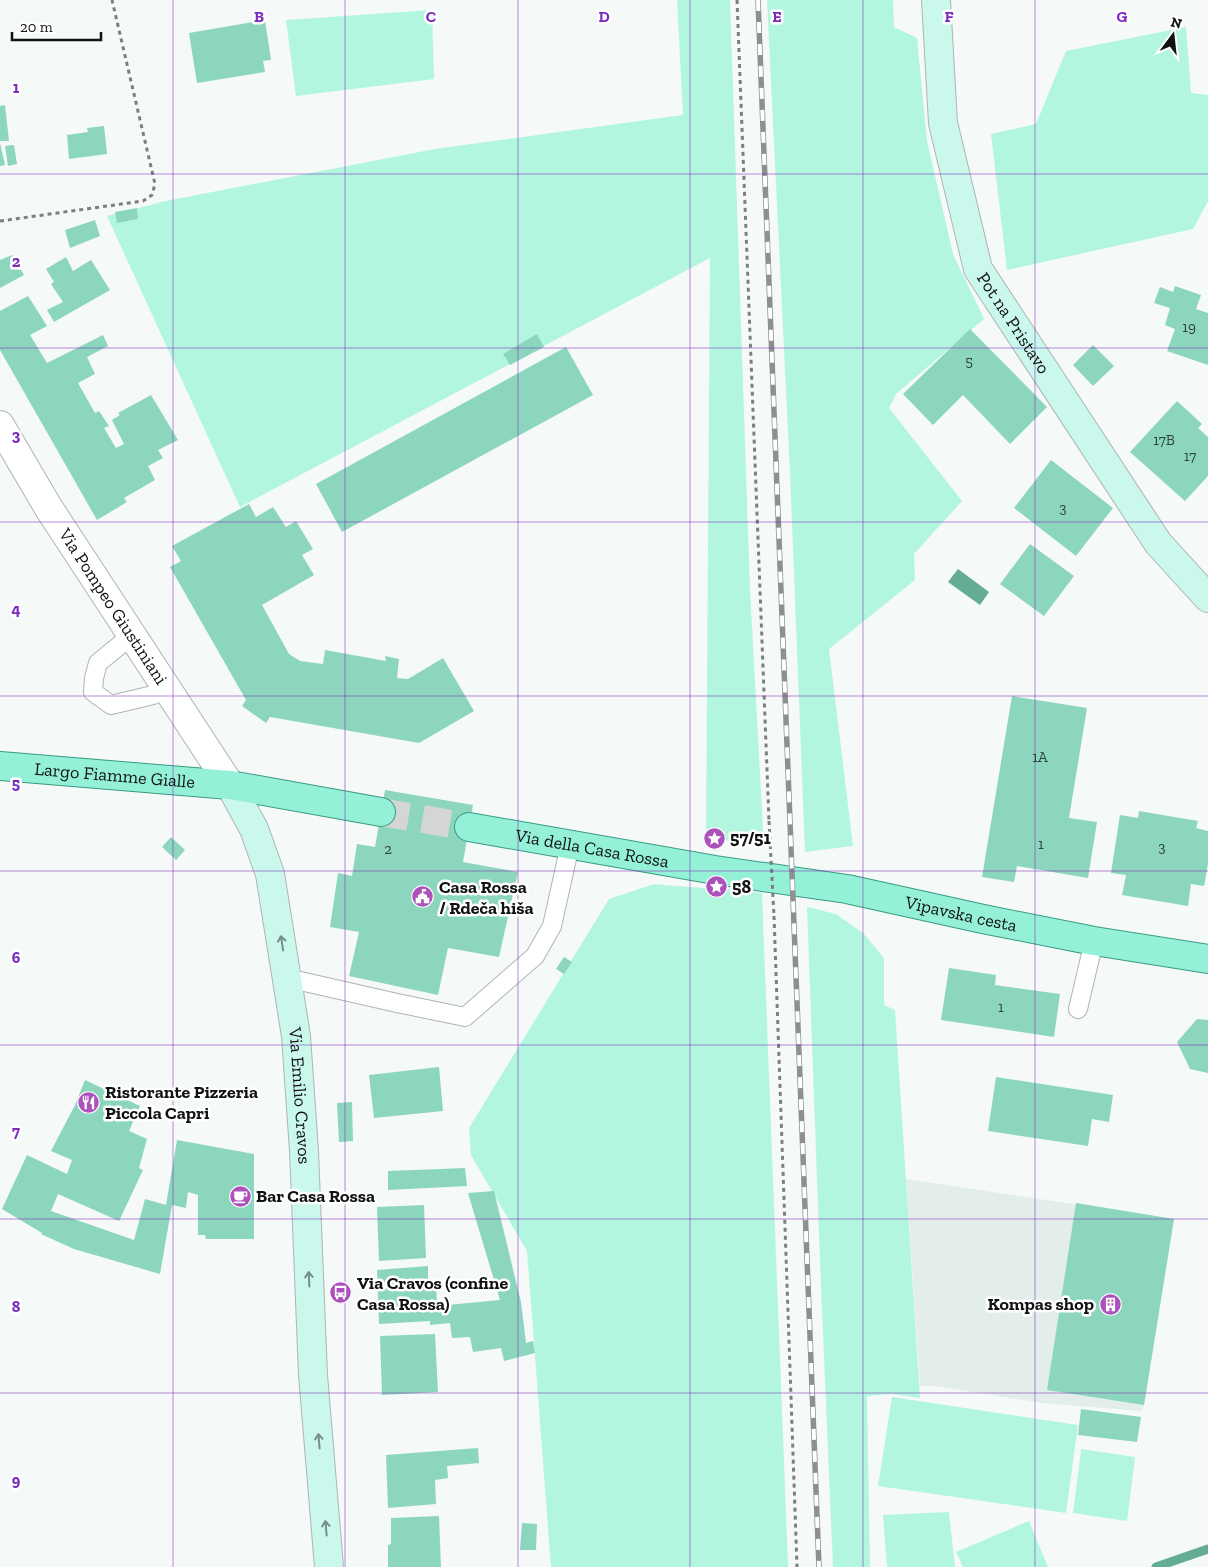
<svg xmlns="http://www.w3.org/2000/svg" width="1208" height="1567" font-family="'Zilla Slab',serif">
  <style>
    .built { fill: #e3eeeb }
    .green { fill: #b3f6df }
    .water { fill: #64ac95 }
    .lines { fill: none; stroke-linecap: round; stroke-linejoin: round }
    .stream { stroke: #64ac95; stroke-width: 9 }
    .building { fill: #8dd6be }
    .primary-tunnel { stroke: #d3d6d5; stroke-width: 28; stroke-dasharray: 28 14; stroke-linecap: butt }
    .lane-casing { stroke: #b0b4b2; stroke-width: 20 }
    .street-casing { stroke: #b0b4b2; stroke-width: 30 }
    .secondary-casing { stroke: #b0b4b2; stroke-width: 30 }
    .primary-casing { stroke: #389c81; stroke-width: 30 }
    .path { stroke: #7c7f7e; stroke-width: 3; stroke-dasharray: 4 4; stroke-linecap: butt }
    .lane { stroke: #fff; stroke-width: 18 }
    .street { stroke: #fff; stroke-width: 28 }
    .secondary { stroke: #caf8ec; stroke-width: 28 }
    .primary { stroke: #95f0d8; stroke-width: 28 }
    .rail-casing { stroke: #8c908f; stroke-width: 5.5 }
    .rail { stroke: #fff; stroke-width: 4; stroke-dasharray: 11; stroke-linecap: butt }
    .path-bridge { stroke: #7c7f7e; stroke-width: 3; stroke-dasharray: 4 4; stroke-linecap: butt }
    .oneway { stroke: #769089 }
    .grid { fill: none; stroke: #7b2cbf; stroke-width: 1; stroke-opacity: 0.55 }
    .labels { text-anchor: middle; stroke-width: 5; stroke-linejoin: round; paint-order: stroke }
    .number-label { font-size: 15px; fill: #2f433c }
    .street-label { font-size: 18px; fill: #101211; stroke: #fff }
    .poi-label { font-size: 18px; font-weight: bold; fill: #101211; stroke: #fff; text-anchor: start }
    .grid-label { font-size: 16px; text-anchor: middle; font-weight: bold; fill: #7b2cbf; stroke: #fff; stroke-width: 5; stroke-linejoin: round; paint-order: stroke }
  </style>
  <rect width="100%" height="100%" fill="#f5f9f8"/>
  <path class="built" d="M 906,1179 L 1174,1219 L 1144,1405 L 1141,1411 L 1042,1403 L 935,1386 L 920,1386 Z"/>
  <g class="green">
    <path d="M 677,0 L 730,0 L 750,590 L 764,848 L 706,836 L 710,258 L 240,507 L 107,216 L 166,201 L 435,149 L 683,115 Z"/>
    <path d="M 767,0 L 893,0 L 894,27 L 917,38 L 927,141 L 953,254 L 984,319 L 897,393 L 889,408 L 962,501 L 914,554 L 915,580 L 829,649 L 853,846 L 805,852 L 790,472 Z"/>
    <path d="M 432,10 L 434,79 L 296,96 L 286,20 Z"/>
    <path d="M 1186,27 L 1191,93 L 1208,95 L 1208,201 L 1193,229 L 1007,270 L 991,134 L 1036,124 L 1066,51 Z"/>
    <path d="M 654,884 C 690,888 726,888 762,893 L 788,1567 L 551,1567 L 527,1251 L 471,1155 L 469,1128 L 609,899 Z"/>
    <path d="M 807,907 L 836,914 L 863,933 L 884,958 L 884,1005 L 895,1010 L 920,1398 L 891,1394 L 867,1396 L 870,1567 L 833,1567 L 821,1288 Z"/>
    <path d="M 892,1397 L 1078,1425 L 1066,1513 L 878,1486 Z"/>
    <path d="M 1081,1449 L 1135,1457 L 1127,1521 L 1073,1513 Z"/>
    <path d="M 949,1512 L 955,1567 L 887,1567 L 883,1515 Z"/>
    <path d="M 1029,1521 L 1048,1567 L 963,1567 L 956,1552 Z"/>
  </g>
  <path class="water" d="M 958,569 L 989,592 L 980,605 L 948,582 Z"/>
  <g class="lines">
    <path class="stream" d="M 1156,1567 L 1208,1549"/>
  </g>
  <g class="building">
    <path d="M 265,20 L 271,60 L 263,61 L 265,72 L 197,83 L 189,33 Z"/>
    <path d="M 5,105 L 9,141 L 0,141 L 0,106 Z"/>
    <path d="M 104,126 L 107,154 L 69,159 L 67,135 L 88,132 L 87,128 Z"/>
    <path d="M 0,143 L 5,165 L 0,166 Z"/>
    <path d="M 14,145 L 17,164 L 8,166 L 5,146 Z"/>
    <path d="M 137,208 L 138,219 L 117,223 L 115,212 Z"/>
    <path d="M 95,220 L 100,236 L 70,248 L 65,230 Z"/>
    <path d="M 12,255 L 24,275 L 0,288 L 0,260 Z"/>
    <path d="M 66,257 L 73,271 L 91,260 L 110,290 L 54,322 L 47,310 L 63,302 L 51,284 L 54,282 L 46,269 Z"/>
    <path d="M 1175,286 L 1201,295 L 1196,309 L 1208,313 L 1208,365 L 1167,351 L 1175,329 L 1165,325 L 1170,308 L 1154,303 L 1160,287 L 1173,292 Z"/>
    <path d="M 28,296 L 47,326 L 30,335 L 47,363 L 103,335 L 108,346 L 87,357 L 95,374 L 78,383 L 95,413 L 99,411 L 109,426 L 104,428 L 116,448 L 124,444 L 112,420 L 120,415 L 118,413 L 151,395 L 178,440 L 158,450 L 163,458 L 148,466 L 155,480 L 124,498 L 127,502 L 97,520 L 0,350 L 0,311 Z"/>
    <path d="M 970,329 L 1047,407 L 1010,444 L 963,395 L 933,425 L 903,394 Z"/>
    <path d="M 537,334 L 544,347 L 510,365 L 503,354 Z"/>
    <path d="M 1093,345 L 1114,366 L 1093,386 L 1073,365 Z"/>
    <path d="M 566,347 L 593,395 L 342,532 L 316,484 Z"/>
    <path d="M 1177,401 L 1202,424 L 1198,428 L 1208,437 L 1208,476 L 1185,501 L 1130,452 Z"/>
    <path d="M 1051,460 L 1113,508 L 1076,556 L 1014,508 Z"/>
    <path d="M 249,504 L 256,517 L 273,507 L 286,527 L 296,521 L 313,549 L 302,555 L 314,575 L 262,605 L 289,654 L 300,661 L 323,664 L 325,650 L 386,661 L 385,656 L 399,659 L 397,678 L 408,679 L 443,658 L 474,711 L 419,743 L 270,717 L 266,723 L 242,706 L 246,700 L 170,567 L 181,561 L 172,546 Z"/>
    <path d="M 1030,544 L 1074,576 L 1044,616 L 1000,584 Z"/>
    <path d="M 1012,696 L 1087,708 L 1069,818 L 1097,822 L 1088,878 L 1017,866 L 1014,882 L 982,877 Z"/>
    <path d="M 385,790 L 473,805 L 463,862 L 518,872 L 499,957 L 448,948 L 438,995 L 349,976 L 359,932 L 330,927 L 338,873 L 352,876 L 357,844 L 375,847 Z"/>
    <path d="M 1139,811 L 1198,821 L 1196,828 L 1208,831 L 1208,864 L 1204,886 L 1191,884 L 1188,906 L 1122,895 L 1126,875 L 1111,873 L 1120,815 L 1138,818 Z"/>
    <path d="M 171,837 L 185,850 L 176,860 L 162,847 Z"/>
    <path d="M 564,957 L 572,962 L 564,974 L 556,969 Z"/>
    <path d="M 949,968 L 996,975 L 995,985 L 1060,994 L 1054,1037 L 941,1020 Z"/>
    <path d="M 1197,1019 L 1208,1020 L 1208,1073 L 1190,1069 L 1177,1042 Z"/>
    <path d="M 439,1067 L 443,1111 L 374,1118 L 369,1075 Z"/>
    <path d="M 996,1077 L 1113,1095 L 1109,1122 L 1092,1119 L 1088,1146 L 988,1131 Z"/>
    <path d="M 85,1080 L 140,1106 L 129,1131 L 147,1139 L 139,1168 L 143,1170 L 119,1221 L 58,1194 L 51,1211 L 134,1240 L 145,1199 L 166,1205 L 177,1140 L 254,1154 L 254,1239 L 206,1239 L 205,1235 L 198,1235 L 198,1195 L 188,1192 L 186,1208 L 172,1205 L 160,1274 L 74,1249 L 41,1234 L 42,1233 L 2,1209 L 27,1155 L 67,1174 L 72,1160 L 51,1151 L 75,1105 Z"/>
    <path d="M 352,1102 L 353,1141 L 339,1142 L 337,1103 Z"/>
    <path d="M 465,1168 L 467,1186 L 388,1190 L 388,1171 Z"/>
    <path d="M 494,1191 L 521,1302 L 526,1343 L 533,1341 L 535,1353 L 504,1361 L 501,1348 L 473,1352 L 470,1337 L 452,1338 L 450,1323 L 430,1325 L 430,1321 L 379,1324 L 377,1270 L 428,1266 L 428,1285 L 436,1283 L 437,1306 L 500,1300 L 468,1193 Z"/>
    <path d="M 1076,1203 L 1174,1219 L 1144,1405 L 1047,1390 Z"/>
    <path d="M 424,1205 L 426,1258 L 379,1261 L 377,1207 Z"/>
    <path d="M 435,1334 L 438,1392 L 382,1395 L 380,1336 Z"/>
    <path d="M 1081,1409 L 1141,1417 L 1137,1442 L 1078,1435 Z"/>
    <path d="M 478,1448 L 479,1463 L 447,1466 L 448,1478 L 435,1480 L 436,1504 L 388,1508 L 386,1455 Z"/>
    <path d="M 439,1516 L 441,1567 L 388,1567 L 388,1545 L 391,1544 L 391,1518 Z"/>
    <path d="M 522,1523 L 537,1524 L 536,1550 L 520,1550 Z"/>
  </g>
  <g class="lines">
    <path class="primary-tunnel" d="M 381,812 L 469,827"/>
    <defs>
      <g id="lane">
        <path d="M 132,635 L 98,663 L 94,678 L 93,692 L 111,705 L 153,695 L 165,686"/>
        <path d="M 287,978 L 397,1003 L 465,1017 L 535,956 L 552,926 L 570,845"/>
        <path d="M 1078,1009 L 1094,941"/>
      </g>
      <g id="street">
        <path id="s1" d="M 0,425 L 48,507 L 230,785"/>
      </g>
      <g id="secondary">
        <path id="s2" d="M 936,0 L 943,123 L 978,269 L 1158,543 L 1208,598"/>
        <path id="s3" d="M 230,785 L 254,829 L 270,874 L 296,1036 L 304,1151 L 313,1375 L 329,1567"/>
      </g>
      <g id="primary">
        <path id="s4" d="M 0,766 L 230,785 L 381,812"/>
        <path id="s5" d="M 469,827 L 715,870 L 847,889 L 983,919 L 1094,941 L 1208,959"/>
      </g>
    </defs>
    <use href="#lane" class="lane-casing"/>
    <use href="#street" class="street-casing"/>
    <use href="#secondary" class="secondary-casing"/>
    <use href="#primary" class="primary-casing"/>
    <g class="path">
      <path d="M 737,0 L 769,821"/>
      <path d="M 0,221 L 143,201 L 152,195 L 155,184 L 112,0"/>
      <path d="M 774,916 L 797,1567"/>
    </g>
    <use href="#lane" class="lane"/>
    <use href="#street" class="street"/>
    <use href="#secondary" class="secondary"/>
    <use href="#primary" class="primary"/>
    <defs>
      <path id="rail" d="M 758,0 L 819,1567"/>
    </defs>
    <use href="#rail" class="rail-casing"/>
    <use href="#rail" class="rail"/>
    <path class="path-bridge" d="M 769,821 L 774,916"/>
  </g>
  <defs><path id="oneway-shaft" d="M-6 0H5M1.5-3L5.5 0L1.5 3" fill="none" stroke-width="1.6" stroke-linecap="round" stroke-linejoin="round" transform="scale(1.25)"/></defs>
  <g class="oneway">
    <use href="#oneway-shaft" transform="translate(282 943) rotate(-99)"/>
    <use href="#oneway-shaft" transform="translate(309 1279) rotate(-93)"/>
    <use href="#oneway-shaft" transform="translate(319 1441) rotate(-95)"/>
    <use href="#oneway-shaft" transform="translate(326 1528) rotate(-95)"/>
  </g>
  <path class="grid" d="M 173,0 L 173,1567M 345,0 L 345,1567M 518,0 L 518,1567M 690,0 L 690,1567M 863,0 L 863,1567M 1035,0 L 1035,1567M 0,174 L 1208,174M 0,348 L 1208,348M 0,522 L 1208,522M 0,696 L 1208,696M 0,871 L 1208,871M 0,1045 L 1208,1045M 0,1219 L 1208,1219M 0,1393 L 1208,1393"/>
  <defs>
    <symbol id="sight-disc" viewBox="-11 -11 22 22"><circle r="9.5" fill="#ad52bd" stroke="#fff"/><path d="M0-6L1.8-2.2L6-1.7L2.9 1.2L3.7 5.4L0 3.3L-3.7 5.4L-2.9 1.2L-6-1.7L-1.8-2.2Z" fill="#fff"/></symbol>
    <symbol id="civic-disc" viewBox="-11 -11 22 22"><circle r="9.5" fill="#ad52bd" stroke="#fff"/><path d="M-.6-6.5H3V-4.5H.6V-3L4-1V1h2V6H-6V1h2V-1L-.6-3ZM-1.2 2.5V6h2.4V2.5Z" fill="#fff"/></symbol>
    <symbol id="restaurant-disc" viewBox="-11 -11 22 22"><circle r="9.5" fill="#ad52bd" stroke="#fff"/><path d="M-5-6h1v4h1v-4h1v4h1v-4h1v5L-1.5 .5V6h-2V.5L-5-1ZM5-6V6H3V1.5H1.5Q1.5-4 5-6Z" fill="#fff"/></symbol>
    <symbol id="cafe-disc" viewBox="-11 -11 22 22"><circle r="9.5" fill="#ad52bd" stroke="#fff"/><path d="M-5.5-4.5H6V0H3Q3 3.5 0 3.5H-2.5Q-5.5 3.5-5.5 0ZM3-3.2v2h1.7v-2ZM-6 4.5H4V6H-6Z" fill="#fff"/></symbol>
    <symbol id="bus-disc" viewBox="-11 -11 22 22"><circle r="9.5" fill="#ad52bd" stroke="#fff"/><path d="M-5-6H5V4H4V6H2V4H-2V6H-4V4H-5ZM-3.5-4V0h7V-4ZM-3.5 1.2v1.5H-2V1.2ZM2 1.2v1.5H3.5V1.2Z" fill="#fff"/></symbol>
    <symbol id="building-disc" viewBox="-11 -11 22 22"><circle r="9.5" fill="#ad52bd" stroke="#fff"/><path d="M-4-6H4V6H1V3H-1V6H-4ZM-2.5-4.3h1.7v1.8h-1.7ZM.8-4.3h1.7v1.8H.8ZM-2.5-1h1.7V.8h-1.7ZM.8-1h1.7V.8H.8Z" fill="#fff"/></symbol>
  </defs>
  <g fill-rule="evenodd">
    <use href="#sight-disc" x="702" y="826" width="25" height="25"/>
    <use href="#sight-disc" x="704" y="874" width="25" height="25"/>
    <use href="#civic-disc" x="410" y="884" width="25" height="25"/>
    <use href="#restaurant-disc" x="76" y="1090" width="25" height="25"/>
    <use href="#cafe-disc" x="228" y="1184" width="25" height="25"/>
    <use href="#bus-disc" x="328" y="1280" width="25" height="25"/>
    <use href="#building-disc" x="1098" y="1292" width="25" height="25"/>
  </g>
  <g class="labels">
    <g class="number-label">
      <text x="1189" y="332">19</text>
      <text x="969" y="366">5</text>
      <text x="1164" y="445">17B</text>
      <text x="1190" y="461">17</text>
      <text x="1063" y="513">3</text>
      <text x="1040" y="762">1A</text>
      <text x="1041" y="849">1</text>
      <text x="1162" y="852">3</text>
      <text x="388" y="854">2</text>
      <text x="1001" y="1012">1</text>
    </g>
    <g class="street-label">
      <text dy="6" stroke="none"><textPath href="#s2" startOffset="338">Pot na Pristavo</textPath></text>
      <text dy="6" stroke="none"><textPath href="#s1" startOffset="214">Via Pompeo Giustiniani</textPath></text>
      <text dy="6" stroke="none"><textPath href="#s4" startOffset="115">Largo Fiamme Gialle</textPath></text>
      <text dy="6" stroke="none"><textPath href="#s5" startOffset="125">Via della Casa Rossa</textPath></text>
      <text dy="6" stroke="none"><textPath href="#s5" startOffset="500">Vipavska cesta</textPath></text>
      <text dy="6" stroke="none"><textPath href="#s3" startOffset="322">Via Emilio Cravos</textPath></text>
    </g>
    <g class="poi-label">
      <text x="730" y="844">57/51</text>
      <text x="439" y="893">Casa Rossa<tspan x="439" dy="21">/ Rdeča hiša</tspan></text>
      <text x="732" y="893">58</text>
      <text x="105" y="1098">Ristorante Pizzeria<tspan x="105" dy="21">Piccola Capri</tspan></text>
      <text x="256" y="1202">Bar Casa Rossa</text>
      <text x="357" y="1289">Via Cravos (confine<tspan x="357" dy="21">Casa Rossa)</tspan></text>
      <text x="1094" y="1310" text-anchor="end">Kompas shop</text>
    </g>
  </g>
  <g class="grid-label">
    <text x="259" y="22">B</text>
    <text x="431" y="22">C</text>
    <text x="604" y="22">D</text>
    <text x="777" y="22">E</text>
    <text x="949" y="22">F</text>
    <text x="1122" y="22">G</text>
    <text x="16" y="93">1</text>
    <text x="16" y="267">2</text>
    <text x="16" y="441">3</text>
    <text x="16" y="615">4</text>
    <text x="16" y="789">5</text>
    <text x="16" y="963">6</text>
    <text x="16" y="1137">7</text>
    <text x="16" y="1312">8</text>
    <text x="16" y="1486">9</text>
  </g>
  <g transform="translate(1173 35) rotate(15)" stroke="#ffffff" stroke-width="4" paint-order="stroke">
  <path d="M0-4L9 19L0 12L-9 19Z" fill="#101211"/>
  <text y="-8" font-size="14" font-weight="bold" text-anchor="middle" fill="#101211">N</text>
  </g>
  <path d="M12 32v8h89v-8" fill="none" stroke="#101211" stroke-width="2.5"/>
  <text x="20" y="32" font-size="15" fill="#101211" stroke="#ffffff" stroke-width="4" paint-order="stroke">20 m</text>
</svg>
